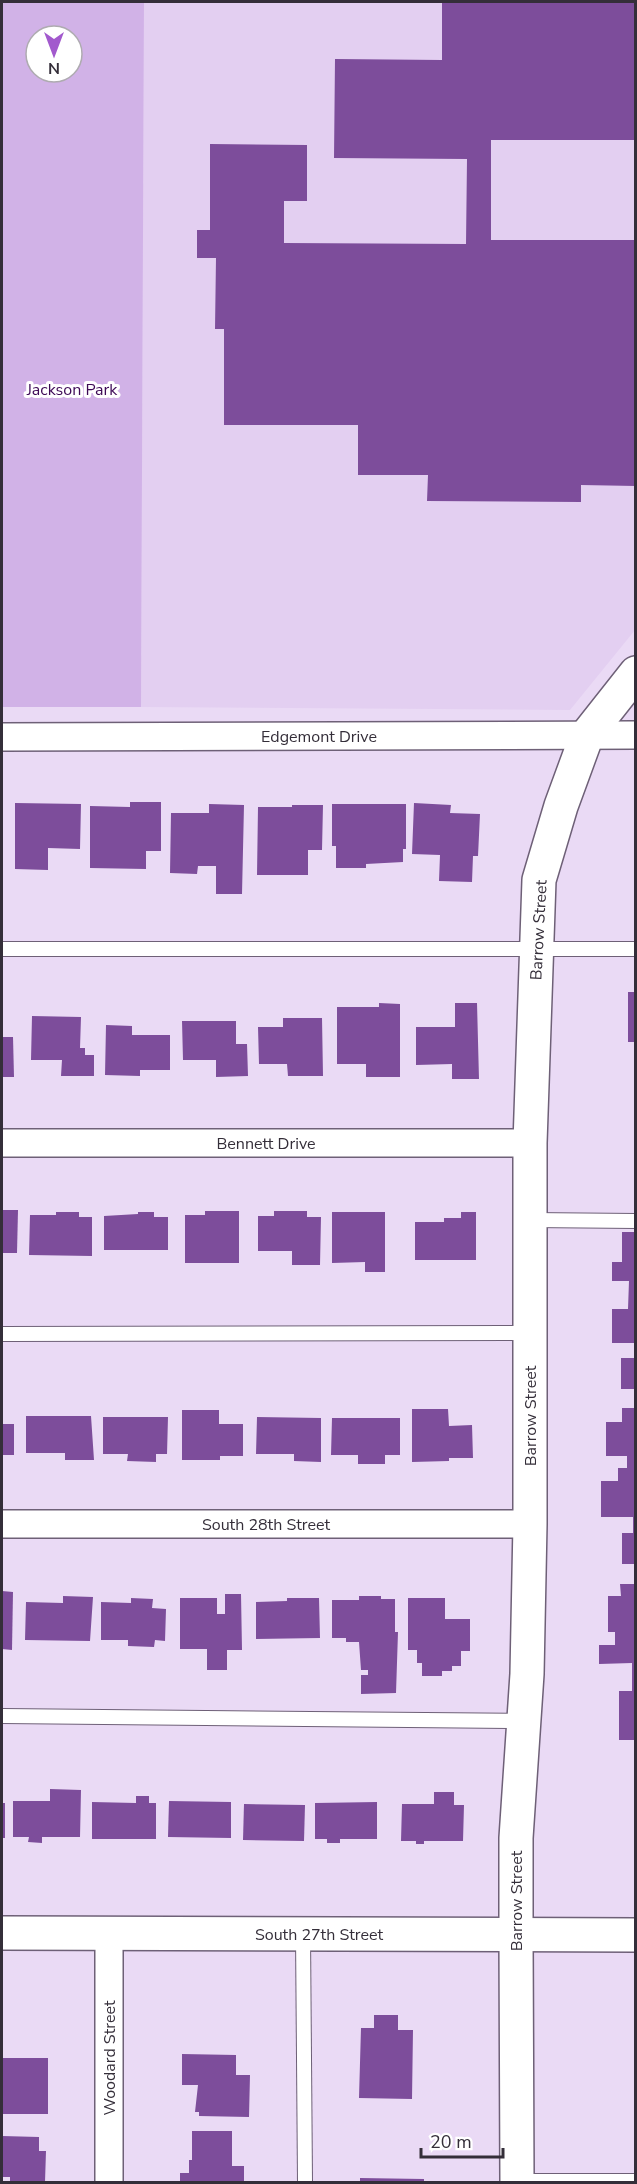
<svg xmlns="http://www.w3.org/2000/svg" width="637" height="2184" font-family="'Nunito Sans',sans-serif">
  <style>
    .built { fill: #e3cff1 }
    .green { fill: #d1b2e7; fill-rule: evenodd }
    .building { fill: #7d4d9b }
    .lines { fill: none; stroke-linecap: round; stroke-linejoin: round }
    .service-casing { stroke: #6e6077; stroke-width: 16 }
    .minor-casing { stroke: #6e6077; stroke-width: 30 }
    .tertiary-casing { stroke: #6e6077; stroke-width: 36 }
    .secondary-casing { stroke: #6e6077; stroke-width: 36 }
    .service { stroke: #fff; stroke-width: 14 }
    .minor { stroke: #fff; stroke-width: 27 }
    .tertiary { stroke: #fff; stroke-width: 33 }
    .secondary { stroke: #fff; stroke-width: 33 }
    .labels { text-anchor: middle; stroke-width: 6; stroke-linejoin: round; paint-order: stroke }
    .park-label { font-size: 16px; fill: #3d0956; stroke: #fff }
    .street-label { font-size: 16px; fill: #342e39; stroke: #fff }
  </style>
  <rect width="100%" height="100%" fill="#eadaf5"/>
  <path class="built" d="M 144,2 L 635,2 L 635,630 L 570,710 L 141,707 Z"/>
  <path class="green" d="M 2,2 L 144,2 L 141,707 L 2,707 ZM 36,36 L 72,36 L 72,72 L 36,72 Z"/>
  <g class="building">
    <path d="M 442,2 L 636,2 L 636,140 L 491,140 L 491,240 L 636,240 L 636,486 L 581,485 L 581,502 L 427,501 L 428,475 L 358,475 L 358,425 L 224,425 L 224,329 L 215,329 L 216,258 L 197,258 L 197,230 L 210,230 L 210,144 L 307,145 L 307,201 L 284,201 L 284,243 L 466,244 L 467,159 L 334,158 L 335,59 L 442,60 Z"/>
    <path d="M 130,802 L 161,802 L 161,851 L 146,851 L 146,869 L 90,868 L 90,806 L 130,807 Z"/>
    <path d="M 15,803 L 81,804 L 80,849 L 48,848 L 48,870 L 15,869 Z"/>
    <path d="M 414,803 L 451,805 L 450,813 L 480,814 L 478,856 L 473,856 L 472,882 L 439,881 L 440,855 L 412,854 Z"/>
    <path d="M 209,804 L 244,805 L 242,894 L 216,894 L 216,866 L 198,866 L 197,874 L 170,873 L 171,813 L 209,813 Z"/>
    <path d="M 332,804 L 406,804 L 406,849 L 403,849 L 403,862 L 366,864 L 366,868 L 336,868 L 336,846 L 332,846 Z"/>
    <path d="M 292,805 L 323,805 L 322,850 L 308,850 L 308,875 L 257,875 L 258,807 L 292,807 Z"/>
    <rect x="628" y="992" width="8" height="50"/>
    <path d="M 379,1003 L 400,1004 L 400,1077 L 366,1077 L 366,1064 L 337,1064 L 337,1007 L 379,1007 Z"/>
    <path d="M 455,1003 L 477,1003 L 479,1079 L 452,1079 L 452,1064 L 416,1065 L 416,1027 L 455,1027 Z"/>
    <path d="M 32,1016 L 81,1017 L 80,1048 L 85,1048 L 85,1055 L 94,1055 L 94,1076 L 61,1076 L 62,1060 L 31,1060 Z"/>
    <path d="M 283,1018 L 322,1018 L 323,1076 L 288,1076 L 287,1064 L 259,1064 L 258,1027 L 283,1027 Z"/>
    <path d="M 182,1021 L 236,1021 L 236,1044 L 247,1044 L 248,1076 L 216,1077 L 216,1060 L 183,1060 Z"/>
    <path d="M 106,1025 L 132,1026 L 132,1035 L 170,1035 L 170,1070 L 140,1070 L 140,1076 L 105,1075 Z"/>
    <path d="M 2,1037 L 13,1037 L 14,1077 L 2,1077 Z"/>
    <path d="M 2,1210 L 18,1210 L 17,1253 L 2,1253 Z"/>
    <path d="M 205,1211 L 239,1211 L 239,1263 L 185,1263 L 185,1215 L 205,1215 Z"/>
    <path d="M 274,1211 L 307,1211 L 307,1217 L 321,1217 L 320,1265 L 292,1265 L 292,1251 L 258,1251 L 258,1216 L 274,1216 Z"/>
    <path d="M 56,1212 L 79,1212 L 79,1217 L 92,1217 L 92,1256 L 29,1255 L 30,1215 L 56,1215 Z"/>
    <path d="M 138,1212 L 154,1212 L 154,1217 L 168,1217 L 168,1250 L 104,1250 L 104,1216 L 138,1214 Z"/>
    <path d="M 332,1212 L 385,1212 L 385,1272 L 365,1272 L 365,1262 L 332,1263 Z"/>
    <path d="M 461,1212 L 476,1212 L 476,1260 L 415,1260 L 415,1222 L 444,1222 L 444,1218 L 461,1218 Z"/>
    <path d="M 622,1232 L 636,1232 L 636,1343 L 612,1343 L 612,1309 L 628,1309 L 629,1281 L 612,1281 L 612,1262 L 622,1262 Z"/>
    <rect x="621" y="1358" width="15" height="31"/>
    <path d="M 622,1408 L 636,1408 L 636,1564 L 622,1564 L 622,1533 L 633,1533 L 633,1517 L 601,1517 L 601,1481 L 618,1481 L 618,1468 L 627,1468 L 627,1456 L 606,1456 L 606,1422 L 622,1422 Z"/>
    <path d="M 412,1409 L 448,1409 L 449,1426 L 472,1425 L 473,1458 L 449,1458 L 449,1461 L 412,1462 Z"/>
    <path d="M 182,1410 L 219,1410 L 219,1424 L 243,1424 L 243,1456 L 220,1456 L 220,1460 L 182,1460 Z"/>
    <path d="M 26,1416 L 91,1416 L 94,1460 L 65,1460 L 65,1453 L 26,1453 Z"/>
    <path d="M 103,1417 L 168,1417 L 167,1454 L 156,1454 L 156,1462 L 127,1461 L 128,1454 L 103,1454 Z"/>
    <path d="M 257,1417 L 321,1418 L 321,1462 L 294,1461 L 294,1454 L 256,1454 Z"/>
    <path d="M 332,1418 L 400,1418 L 400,1455 L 385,1455 L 385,1464 L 358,1464 L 358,1455 L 331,1455 Z"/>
    <rect x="2" y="1424" width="12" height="31"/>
    <path d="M 620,1584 L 636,1584 L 636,1740 L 619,1740 L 619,1691 L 632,1691 L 632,1663 L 599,1664 L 599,1645 L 615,1645 L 615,1632 L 608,1632 L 608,1596 L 621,1596 Z"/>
    <path d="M 2,1591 L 13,1592 L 12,1650 L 2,1649 Z"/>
    <path d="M 225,1594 L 241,1594 L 242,1650 L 227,1650 L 227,1670 L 207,1670 L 207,1649 L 180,1649 L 180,1598 L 217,1598 L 217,1614 L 225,1614 Z"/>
    <path d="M 63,1596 L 93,1597 L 90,1641 L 25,1640 L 26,1602 L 63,1603 Z"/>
    <path d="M 359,1596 L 381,1596 L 381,1599 L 395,1599 L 395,1632 L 398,1632 L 396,1693 L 361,1694 L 361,1675 L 368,1675 L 368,1670 L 361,1670 L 359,1642 L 346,1642 L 346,1638 L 332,1638 L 332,1600 L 359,1600 Z"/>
    <path d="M 131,1598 L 153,1599 L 152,1608 L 166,1609 L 165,1641 L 155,1640 L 154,1647 L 128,1646 L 128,1640 L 101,1640 L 101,1602 L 131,1603 Z"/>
    <path d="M 287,1598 L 319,1598 L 320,1638 L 256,1639 L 256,1602 L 287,1601 Z"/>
    <path d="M 408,1598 L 445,1598 L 445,1619 L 470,1619 L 470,1651 L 461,1651 L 461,1666 L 452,1666 L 452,1671 L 442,1671 L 442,1676 L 422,1676 L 422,1663 L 417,1663 L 417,1650 L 408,1650 Z"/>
    <path d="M 50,1789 L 81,1790 L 80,1837 L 42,1837 L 42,1843 L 28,1842 L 29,1837 L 13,1837 L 13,1801 L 50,1801 Z"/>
    <path d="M 434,1792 L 454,1792 L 454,1805 L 464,1805 L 463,1841 L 424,1841 L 424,1844 L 416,1844 L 416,1841 L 401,1841 L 402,1804 L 434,1804 Z"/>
    <path d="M 136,1796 L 149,1796 L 149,1803 L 156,1803 L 156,1839 L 92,1839 L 92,1802 L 136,1803 Z"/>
    <path d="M 169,1801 L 231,1802 L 231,1838 L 168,1837 Z"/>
    <path d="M 377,1802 L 377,1839 L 340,1839 L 340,1843 L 327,1843 L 327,1839 L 315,1839 L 315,1803 Z"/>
    <rect x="2" y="1803" width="3" height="35"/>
    <path d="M 244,1804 L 305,1805 L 304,1841 L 243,1840 Z"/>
    <path d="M 374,2015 L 398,2015 L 398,2030 L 413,2030 L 412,2099 L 359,2098 L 361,2028 L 374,2028 Z"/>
    <path d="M 182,2054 L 236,2055 L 236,2075 L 250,2075 L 249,2117 L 199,2116 L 199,2112 L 195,2112 L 198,2085 L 182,2085 Z"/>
    <rect x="2" y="2058" width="46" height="56"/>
    <path d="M 192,2131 L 232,2131 L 232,2166 L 244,2166 L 244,2182 L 180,2182 L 180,2173 L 189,2173 L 189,2160 L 192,2160 Z"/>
    <path d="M 2,2136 L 39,2137 L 39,2151 L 46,2151 L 45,2182 L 10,2182 L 10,2177 L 2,2177 Z"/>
    <path d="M 360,2178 L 424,2179 L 424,2182 L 360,2182 Z"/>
  </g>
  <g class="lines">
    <defs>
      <g id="service">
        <path d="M 2,949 L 636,949"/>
        <path d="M 530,1220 L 636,1221"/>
        <path d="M 2,1334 L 530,1333"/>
        <path d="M 2,1716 L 523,1721"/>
        <path d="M 303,1934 L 305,2182"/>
        <path d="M 517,2181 L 636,2181"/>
      </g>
      <g id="minor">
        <path d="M 2,737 L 636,735"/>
        <path d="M 2,1143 L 530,1143"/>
        <path d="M 2,1524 L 530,1524"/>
        <path d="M 109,2182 L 109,1933"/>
      </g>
      <path id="tertiary" d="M 516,1936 L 516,1838 L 527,1674 L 530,1524 L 530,1143 L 539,880 L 561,806 L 587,735 L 636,673"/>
      <g id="secondary">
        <path d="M 2,1933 L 636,1935"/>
        <path d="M 516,1936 L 517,2182"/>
      </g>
    </defs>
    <use href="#service" class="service-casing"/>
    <use href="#minor" class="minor-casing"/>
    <use href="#tertiary" class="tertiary-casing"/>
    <use href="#secondary" class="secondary-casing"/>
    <use href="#service" class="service"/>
    <use href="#minor" class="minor"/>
    <use href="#tertiary" class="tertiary"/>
    <use href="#secondary" class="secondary"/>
  </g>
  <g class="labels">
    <g class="park-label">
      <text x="72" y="395">Jackson Park</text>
    </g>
    <g class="street-label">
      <text x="319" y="742">Edgemont Drive</text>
      <text transform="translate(538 930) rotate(-87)" y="6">Barrow Street</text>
      <text x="266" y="1149">Bennett Drive</text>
      <text transform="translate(530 1416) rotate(-90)" y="6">Barrow Street</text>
      <text x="266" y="1530">South 28th Street</text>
      <text transform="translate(516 1901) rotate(-90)" y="6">Barrow Street</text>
      <text x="319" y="1940">South 27th Street</text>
      <text transform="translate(109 2058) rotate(-90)" y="6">Woodard Street</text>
    </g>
  </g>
  <rect width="637" height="2184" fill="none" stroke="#342e39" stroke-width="6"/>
  <g transform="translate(54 54) rotate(180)"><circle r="28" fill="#ffffff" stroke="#aeabb0" stroke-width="1.5"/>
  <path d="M0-4.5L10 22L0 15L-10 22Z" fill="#a259cd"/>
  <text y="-9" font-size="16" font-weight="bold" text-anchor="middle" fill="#342e39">N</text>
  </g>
  <path d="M421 2148v9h82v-9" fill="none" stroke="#342e39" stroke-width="3"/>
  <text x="430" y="2148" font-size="18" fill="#342e39" stroke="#ffffff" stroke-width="4.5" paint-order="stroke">20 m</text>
</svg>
